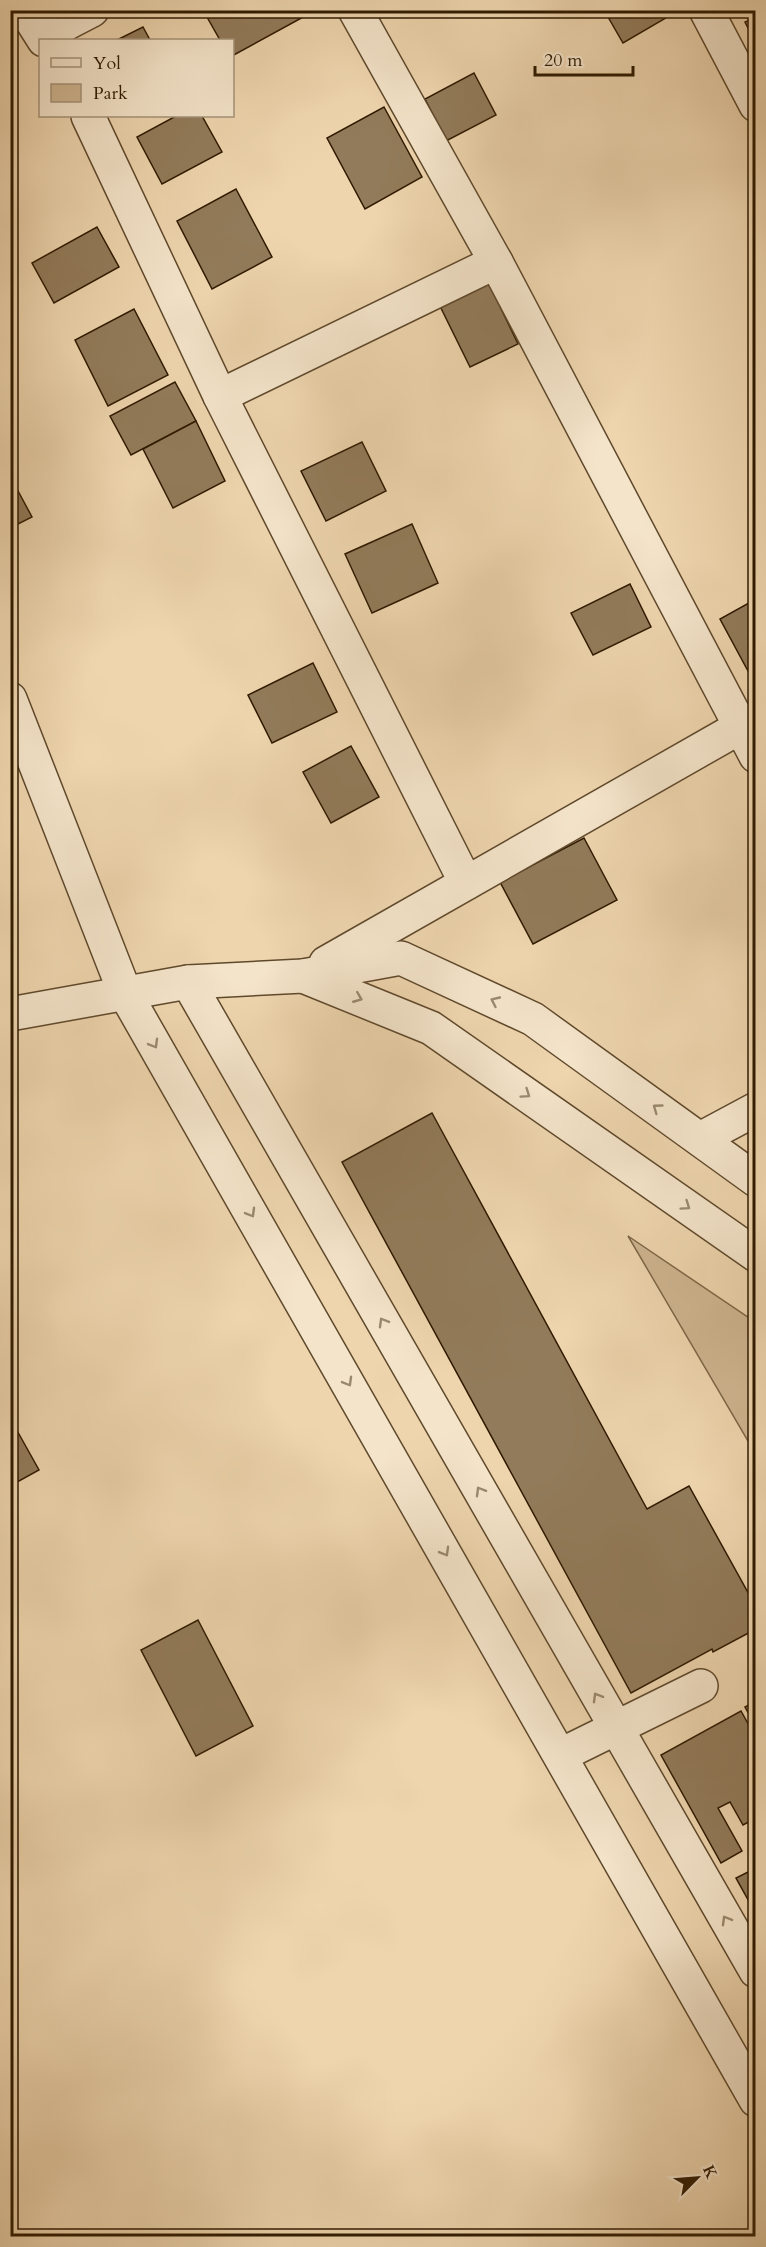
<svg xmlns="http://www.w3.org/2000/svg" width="766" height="2247" font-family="Cardo,serif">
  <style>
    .green { fill: #ceb590; stroke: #7e6848; stroke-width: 1.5 }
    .building { fill: #927b5a; stroke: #2f1a00; stroke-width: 1.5 }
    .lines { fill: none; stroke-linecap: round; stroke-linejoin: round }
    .minor-casing { stroke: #5f492c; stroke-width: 36 }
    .minor { stroke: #f4e4ca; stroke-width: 33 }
    .oneway { stroke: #9b896f }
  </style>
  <rect width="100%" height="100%" fill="#eed5ae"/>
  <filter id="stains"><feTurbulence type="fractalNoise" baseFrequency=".00333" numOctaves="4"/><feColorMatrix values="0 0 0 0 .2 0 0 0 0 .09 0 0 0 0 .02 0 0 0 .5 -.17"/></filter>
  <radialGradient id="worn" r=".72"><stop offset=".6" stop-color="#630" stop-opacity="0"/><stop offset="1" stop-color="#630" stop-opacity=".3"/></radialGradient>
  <path class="green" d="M 628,1236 L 755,1322 L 755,1453 Z"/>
  <g class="building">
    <path d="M 203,10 L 316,10 L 232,56 L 232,40 L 220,40 Z"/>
    <path d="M 604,10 L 669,10 L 671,15 L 623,43 Z"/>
    <path d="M 756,17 L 756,44 L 745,22 Z"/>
    <path d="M 143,27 L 150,40 L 117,40 Z"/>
    <path d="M 474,73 L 496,115 L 446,141 L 425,99 Z"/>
    <path d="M 384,107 L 422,177 L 365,209 L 327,138 Z"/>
    <path d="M 176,116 L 202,116 L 222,152 L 162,184 L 137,137 Z"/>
    <path d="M 236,189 L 272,257 L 212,289 L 177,221 Z"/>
    <path d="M 97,227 L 119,267 L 54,303 L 32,263 Z"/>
    <path d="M 487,279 L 518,344 L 470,367 L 438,302 Z"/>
    <path d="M 134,309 L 168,375 L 108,406 L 75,340 Z"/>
    <path d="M 175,382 L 196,421 L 131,455 L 110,416 Z"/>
    <path d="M 196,421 L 225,481 L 173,508 L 143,449 Z"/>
    <path d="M 362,442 L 386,491 L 326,521 L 301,471 Z"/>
    <path d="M 10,476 L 32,517 L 10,528 Z"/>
    <path d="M 412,524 L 438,583 L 372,613 L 345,554 Z"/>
    <path d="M 630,584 L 651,627 L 593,655 L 571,613 Z"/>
    <path d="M 756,599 L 756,684 L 755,684 L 720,619 Z"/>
    <path d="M 313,663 L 337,712 L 272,743 L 248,695 Z"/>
    <path d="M 351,746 L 379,797 L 331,823 L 303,772 Z"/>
    <path d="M 584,838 L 617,900 L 533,944 L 500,882 Z"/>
    <path d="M 432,1113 L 647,1509 L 689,1486 L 756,1607 L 756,1629 L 713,1652 L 712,1649 L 631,1693 L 342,1162 Z"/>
    <path d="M 10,1418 L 39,1470 L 10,1486 Z"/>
    <path d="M 198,1620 L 253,1726 L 196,1756 L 141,1650 Z"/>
    <path d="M 756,1701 L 756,1727 L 745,1707 Z"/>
    <path d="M 741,1711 L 756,1738 L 756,1818 L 743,1825 L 730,1802 L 718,1808 L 742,1851 L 721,1863 L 661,1755 Z"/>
    <path d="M 756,1868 L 756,1914 L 736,1878 Z"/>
  </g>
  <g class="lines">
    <defs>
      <g id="minor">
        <path d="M 25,10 L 44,40"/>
        <path d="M 355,10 L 496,262 L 756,756"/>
        <path d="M 706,10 L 756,105"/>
        <path d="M 42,36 L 92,10"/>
        <path d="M 88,116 L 220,396 L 466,883"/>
        <path d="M 220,396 L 496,262"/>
        <path d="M 10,699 L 125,993 L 756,2100"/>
        <path d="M 326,963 L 756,718"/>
        <path d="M 303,976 L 431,1028 L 756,1255"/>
        <path d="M 188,982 L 756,1971"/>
        <path d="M 10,1014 L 188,982 L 303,976 L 401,958 L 533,1019 L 756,1180"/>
        <path d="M 700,1139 L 756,1109"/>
        <path d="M 561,1755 L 701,1686"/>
      </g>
    </defs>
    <use href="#minor" class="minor-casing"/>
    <use href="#minor" class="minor"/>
  </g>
  <defs><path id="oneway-chevron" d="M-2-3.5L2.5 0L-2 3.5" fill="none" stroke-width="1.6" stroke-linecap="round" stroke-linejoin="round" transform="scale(1.5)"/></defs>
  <g class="oneway">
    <use href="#oneway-chevron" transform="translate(358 998) rotate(22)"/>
    <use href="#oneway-chevron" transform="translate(495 1001) rotate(-155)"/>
    <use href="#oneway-chevron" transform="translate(154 1044) rotate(60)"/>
    <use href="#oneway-chevron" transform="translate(526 1094) rotate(35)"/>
    <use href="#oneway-chevron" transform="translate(657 1108) rotate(-144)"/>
    <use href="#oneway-chevron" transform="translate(686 1206) rotate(35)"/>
    <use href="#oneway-chevron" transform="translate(251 1213) rotate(60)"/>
    <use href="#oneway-chevron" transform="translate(383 1322) rotate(-120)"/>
    <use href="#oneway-chevron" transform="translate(348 1382) rotate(60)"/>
    <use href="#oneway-chevron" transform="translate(480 1491) rotate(-120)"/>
    <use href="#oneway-chevron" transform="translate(445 1552) rotate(60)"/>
    <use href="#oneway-chevron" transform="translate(597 1697) rotate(-120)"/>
    <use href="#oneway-chevron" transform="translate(726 1920) rotate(-120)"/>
  </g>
  <rect width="766" height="2247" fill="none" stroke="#eed5ae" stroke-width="36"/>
  <rect x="12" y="12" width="742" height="2223" fill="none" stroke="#2f1a00" stroke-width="3"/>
  <rect x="18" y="18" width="730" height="2211" fill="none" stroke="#2f1a00" stroke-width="1.5"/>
  <rect x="39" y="39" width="195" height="78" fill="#f4e4ca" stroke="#a59379" stroke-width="1.5"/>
  <rect x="51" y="58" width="30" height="9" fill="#f4e4ca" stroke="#a59379" stroke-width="1.5"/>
  <text x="93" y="69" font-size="18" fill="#2f1a00">Yol</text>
  <rect x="51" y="84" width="30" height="18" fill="#ceb590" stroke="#a59379" stroke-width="1.5"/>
  <text x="93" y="99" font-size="18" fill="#2f1a00">Park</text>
  <g transform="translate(697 2178) rotate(65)" stroke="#f4e4ca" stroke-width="4.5" paint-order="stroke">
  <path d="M0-4.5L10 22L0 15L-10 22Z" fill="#2f1a00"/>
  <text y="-9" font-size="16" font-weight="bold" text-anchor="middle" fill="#2f1a00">K</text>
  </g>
  <path d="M535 66v9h98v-9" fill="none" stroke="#2f1a00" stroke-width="3"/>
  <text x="544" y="66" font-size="18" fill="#2f1a00" stroke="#f4e4ca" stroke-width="4.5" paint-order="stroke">20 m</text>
  <rect width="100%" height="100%" filter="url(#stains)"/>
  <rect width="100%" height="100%" fill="url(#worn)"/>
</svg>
